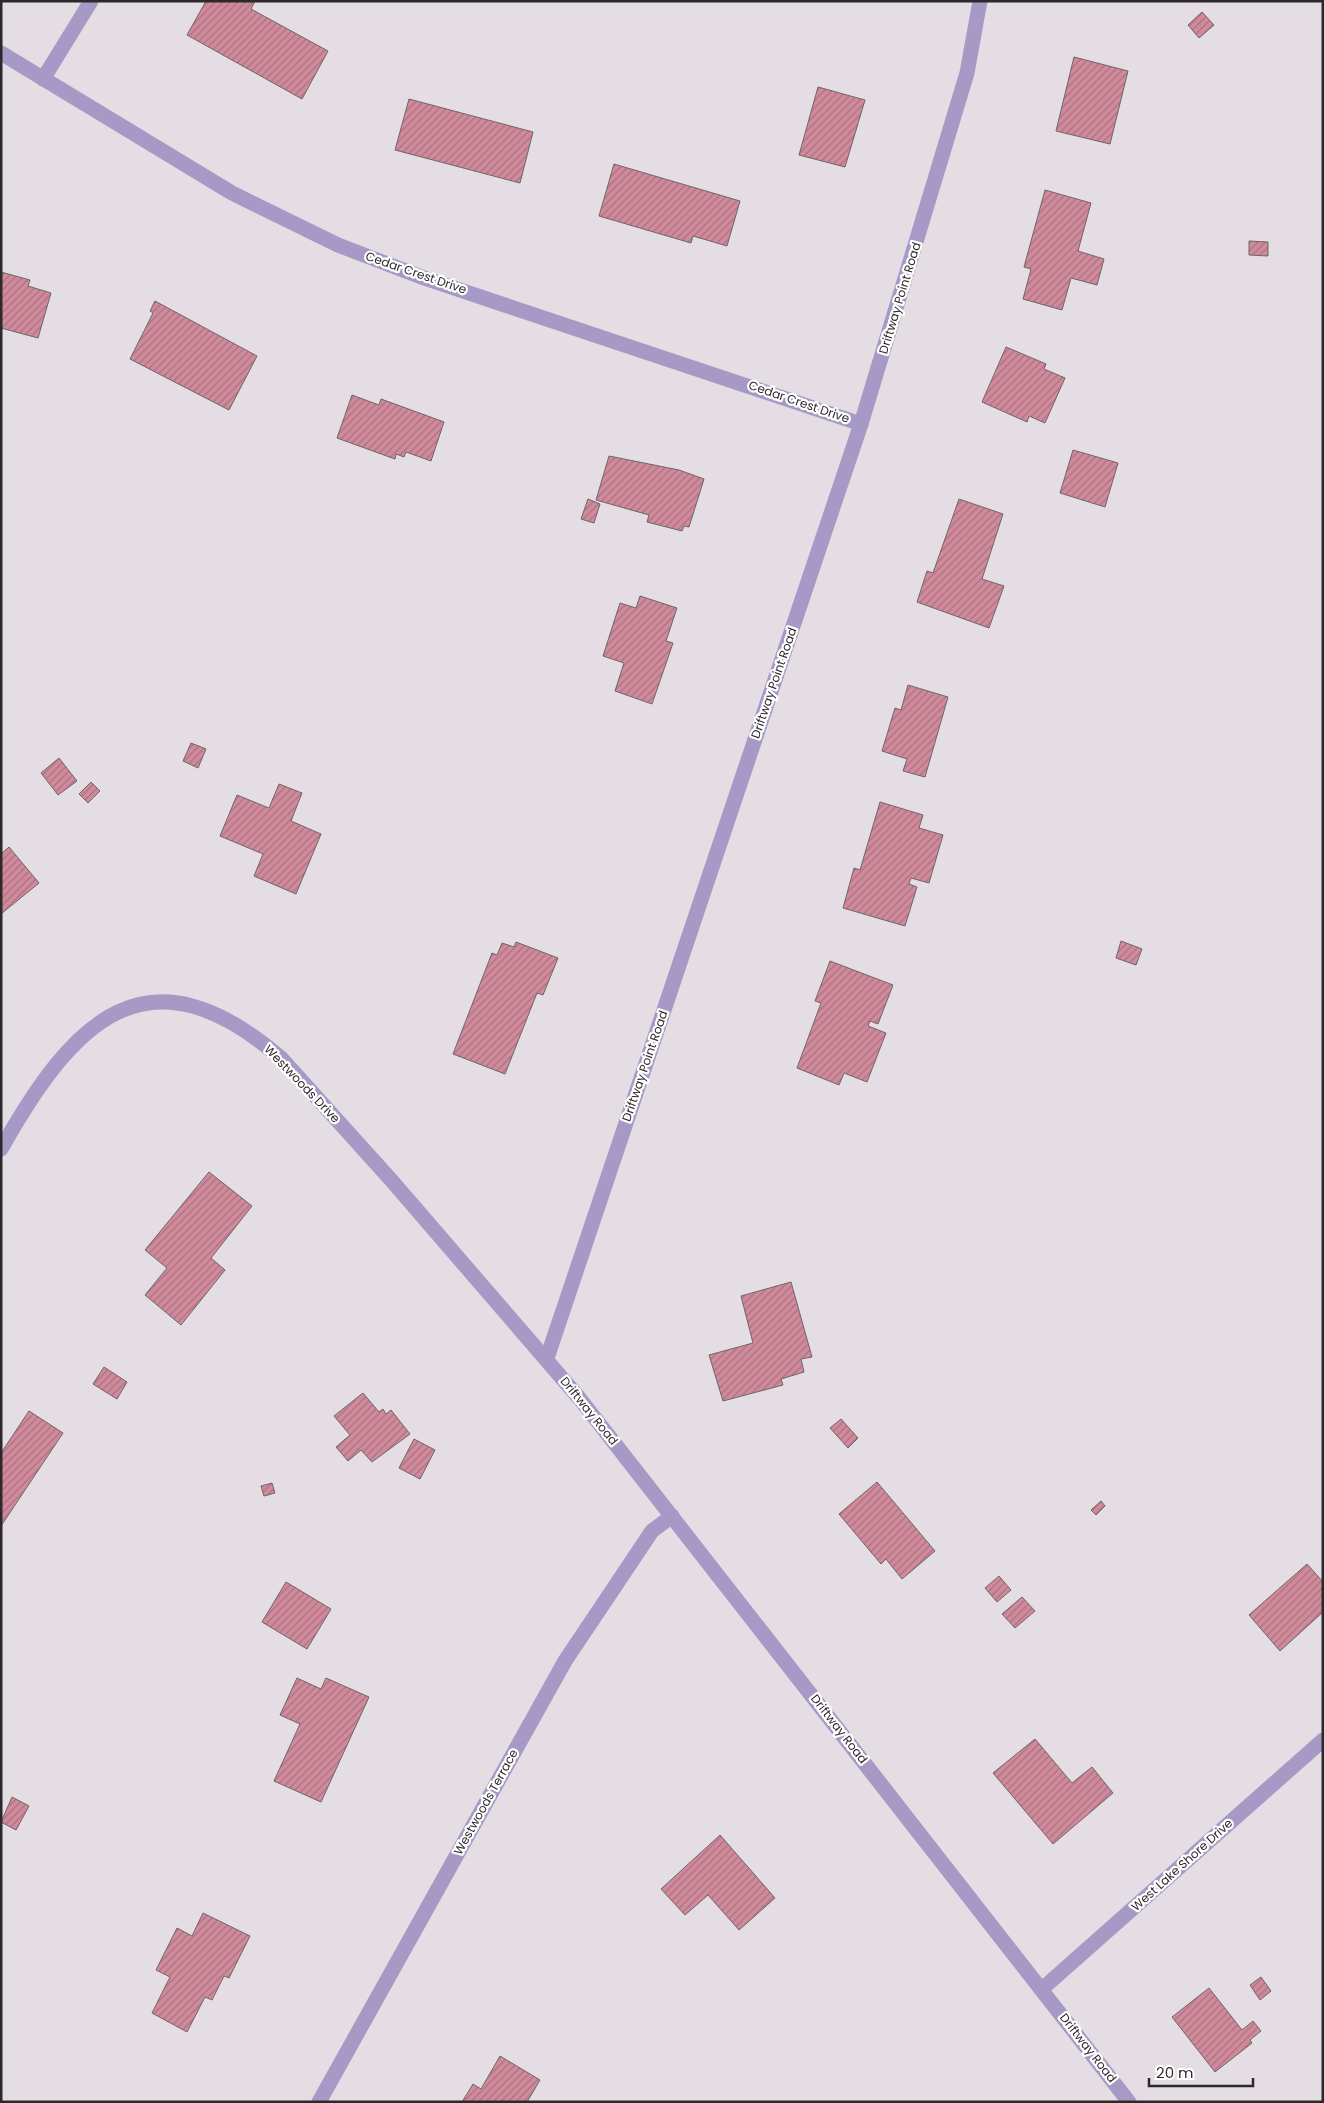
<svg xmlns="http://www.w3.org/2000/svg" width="1324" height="2103" font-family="Poppins,sans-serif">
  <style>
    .building { fill: url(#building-hatch); stroke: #6e6567 }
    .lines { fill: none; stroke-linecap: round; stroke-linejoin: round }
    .minor { stroke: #a699c6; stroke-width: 15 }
    .labels { text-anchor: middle; stroke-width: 4.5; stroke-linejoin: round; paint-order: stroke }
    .street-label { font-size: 12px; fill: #2c292c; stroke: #fff }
  </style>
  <defs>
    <pattern id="building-hatch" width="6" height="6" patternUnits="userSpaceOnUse" patternTransform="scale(1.25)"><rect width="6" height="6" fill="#d08a9c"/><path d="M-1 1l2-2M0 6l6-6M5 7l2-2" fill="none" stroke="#a9717f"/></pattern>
  </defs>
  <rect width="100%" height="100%" fill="#e4dde3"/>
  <g class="building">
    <path d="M 206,1 L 255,1 L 251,9 L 328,51 L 302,99 L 187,35 Z"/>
    <path d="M 1202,12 L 1214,25 L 1199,38 L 1188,25 Z"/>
    <path d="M 1074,57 L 1128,71 L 1110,144 L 1056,131 Z"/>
    <path d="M 818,87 L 865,100 L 845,167 L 799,155 Z"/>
    <path d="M 409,99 L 533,132 L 520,183 L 395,150 Z"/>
    <path d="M 614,164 L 740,201 L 727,246 L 693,236 L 691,243 L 599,216 Z"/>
    <path d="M 1045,190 L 1091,203 L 1078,251 L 1104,259 L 1097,285 L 1071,278 L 1062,310 L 1023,299 L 1031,269 L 1024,267 Z"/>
    <path d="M 1249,241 L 1268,242 L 1268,256 L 1249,255 Z"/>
    <path d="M 1,272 L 30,280 L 28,286 L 51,293 L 38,338 L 1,328 Z"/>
    <path d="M 155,301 L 257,356 L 229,410 L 130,359 L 153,313 L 150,311 Z"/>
    <path d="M 1006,347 L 1046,364 L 1044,369 L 1065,378 L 1045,423 L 1029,416 L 1027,422 L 982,402 Z"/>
    <path d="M 352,395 L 379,405 L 381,399 L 444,422 L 431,461 L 406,452 L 404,457 L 396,454 L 395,459 L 337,438 Z"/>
    <path d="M 1073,450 L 1118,463 L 1105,507 L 1060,493 Z"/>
    <path d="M 609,456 L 679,470 L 704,479 L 689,527 L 684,526 L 682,531 L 647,522 L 649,515 L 596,500 Z"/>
    <path d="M 588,499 L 600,504 L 594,523 L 581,519 Z"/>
    <path d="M 959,499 L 1003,514 L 982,579 L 1004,586 L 989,628 L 917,602 L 927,571 L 933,573 Z"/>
    <path d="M 640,596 L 677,608 L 666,641 L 673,643 L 652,704 L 615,691 L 624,663 L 603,656 L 620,603 L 636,608 Z"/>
    <path d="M 908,685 L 948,697 L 925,777 L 903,771 L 907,759 L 882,751 L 895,708 L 901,710 Z"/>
    <path d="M 191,743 L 206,749 L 198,768 L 183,761 Z"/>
    <path d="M 59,758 L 77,781 L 58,795 L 41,773 Z"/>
    <path d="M 91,782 L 100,791 L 88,803 L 79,794 Z"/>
    <path d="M 279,784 L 302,793 L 291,821 L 321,834 L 296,894 L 254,876 L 263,854 L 220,836 L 237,795 L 269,808 Z"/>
    <path d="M 880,802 L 923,815 L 919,828 L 943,835 L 929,883 L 911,878 L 909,884 L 917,887 L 905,926 L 843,908 L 854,868 L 860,870 Z"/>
    <path d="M 9,847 L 39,883 L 1,914 L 1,854 Z"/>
    <path d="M 1121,941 L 1142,949 L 1136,965 L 1116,958 Z"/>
    <path d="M 516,942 L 558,958 L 543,995 L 537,993 L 505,1074 L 453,1054 L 492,953 L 497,955 L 502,943 L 514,947 Z"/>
    <path d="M 830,961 L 893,985 L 878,1024 L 870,1021 L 868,1026 L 886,1033 L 867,1082 L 844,1073 L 839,1085 L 797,1068 L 821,1003 L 815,1001 Z"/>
    <path d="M 209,1172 L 252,1206 L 211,1258 L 225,1270 L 181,1325 L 145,1295 L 167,1268 L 145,1250 Z"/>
    <path d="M 791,1282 L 812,1357 L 801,1359 L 804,1372 L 781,1379 L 783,1385 L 723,1401 L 709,1355 L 753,1343 L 741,1296 Z"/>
    <path d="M 104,1367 L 127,1382 L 117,1399 L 93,1384 Z"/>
    <path d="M 363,1393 L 379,1412 L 383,1409 L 386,1414 L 391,1410 L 410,1434 L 372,1462 L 361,1450 L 348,1461 L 336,1447 L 350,1435 L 334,1416 Z"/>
    <path d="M 29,1411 L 63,1433 L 1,1526 L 1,1453 Z"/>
    <path d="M 841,1419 L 858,1438 L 848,1448 L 830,1428 Z"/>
    <path d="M 414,1439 L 435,1450 L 420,1479 L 399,1468 Z"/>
    <path d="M 877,1482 L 935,1551 L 902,1579 L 886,1559 L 881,1564 L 839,1514 Z"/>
    <path d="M 272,1483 L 275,1493 L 264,1496 L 261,1486 Z"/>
    <path d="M 1101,1501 L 1105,1506 L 1096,1515 L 1091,1510 Z"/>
    <path d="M 1307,1564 L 1323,1582 L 1323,1612 L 1280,1651 L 1249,1615 Z"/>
    <path d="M 999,1576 L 1011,1590 L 997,1602 L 985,1588 Z"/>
    <path d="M 286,1582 L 331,1609 L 307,1649 L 262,1622 Z"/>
    <path d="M 1022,1597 L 1035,1611 L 1015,1628 L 1002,1614 Z"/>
    <path d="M 297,1678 L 321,1689 L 326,1678 L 369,1697 L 321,1802 L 274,1781 L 300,1724 L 280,1715 Z"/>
    <path d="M 1035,1739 L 1072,1783 L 1092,1767 L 1113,1793 L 1053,1844 L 993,1773 Z"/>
    <path d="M 12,1797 L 29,1806 L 16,1830 L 1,1822 Z"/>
    <path d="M 720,1835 L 775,1898 L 739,1930 L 708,1895 L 685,1915 L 661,1889 Z"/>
    <path d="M 203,1913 L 250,1936 L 229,1978 L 224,1976 L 212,2000 L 205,1997 L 187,2032 L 152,2013 L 170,1977 L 156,1970 L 177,1928 L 192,1936 Z"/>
    <path d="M 1261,1977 L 1271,1991 L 1260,2000 L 1250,1985 Z"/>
    <path d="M 1209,1988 L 1242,2030 L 1253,2021 L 1261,2031 L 1250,2040 L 1252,2043 L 1215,2072 L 1172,2017 Z"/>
    <path d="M 500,2056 L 540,2080 L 527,2102 L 462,2102 L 473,2084 L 481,2089 Z"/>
  </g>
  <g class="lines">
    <g class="minor">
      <path d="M 1,53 L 232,193 L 338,245 L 424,278 L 861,424"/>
      <path d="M 43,79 L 91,1"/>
      <path d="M 1,1149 C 73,1021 147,942 282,1059 L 392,1181 L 580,1399 L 1129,2102"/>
      <path d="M 547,1358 L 861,424 L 967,73 L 980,1"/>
      <path d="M 1042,1989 L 1323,1740"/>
      <path d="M 319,2102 L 565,1661 L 652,1531 L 672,1516"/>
    </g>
  </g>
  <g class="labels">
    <g class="street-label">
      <text transform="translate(416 273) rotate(19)" y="4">Cedar Crest Drive</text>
      <text transform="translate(900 298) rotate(-73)" y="4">Driftway Point Road</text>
      <text transform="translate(799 402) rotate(19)" y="4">Cedar Crest Drive</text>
      <text transform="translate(774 683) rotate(-71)" y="4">Driftway Point Road</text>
      <text transform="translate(645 1066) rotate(-71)" y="4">Driftway Point Road</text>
      <text transform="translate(302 1084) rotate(46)" y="4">Westwoods Drive</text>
      <text transform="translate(589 1411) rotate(51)" y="4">Driftway Road</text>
      <text transform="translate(839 1729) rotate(52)" y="4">Driftway Road</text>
      <text transform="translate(486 1802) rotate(-61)" y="4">Westwoods Terrace</text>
      <text transform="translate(1182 1865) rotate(-42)" y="4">West Lake Shore Drive</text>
      <text transform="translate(1088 2048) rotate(52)" y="4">Driftway Road</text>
    </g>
  </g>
  <rect width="1324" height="2103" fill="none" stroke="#2c292c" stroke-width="5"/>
  <path d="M1149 2078v8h104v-8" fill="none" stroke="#2c292c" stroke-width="2.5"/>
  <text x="1156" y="2078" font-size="15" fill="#2c292c" stroke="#ffffff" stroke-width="4" paint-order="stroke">20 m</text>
</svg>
